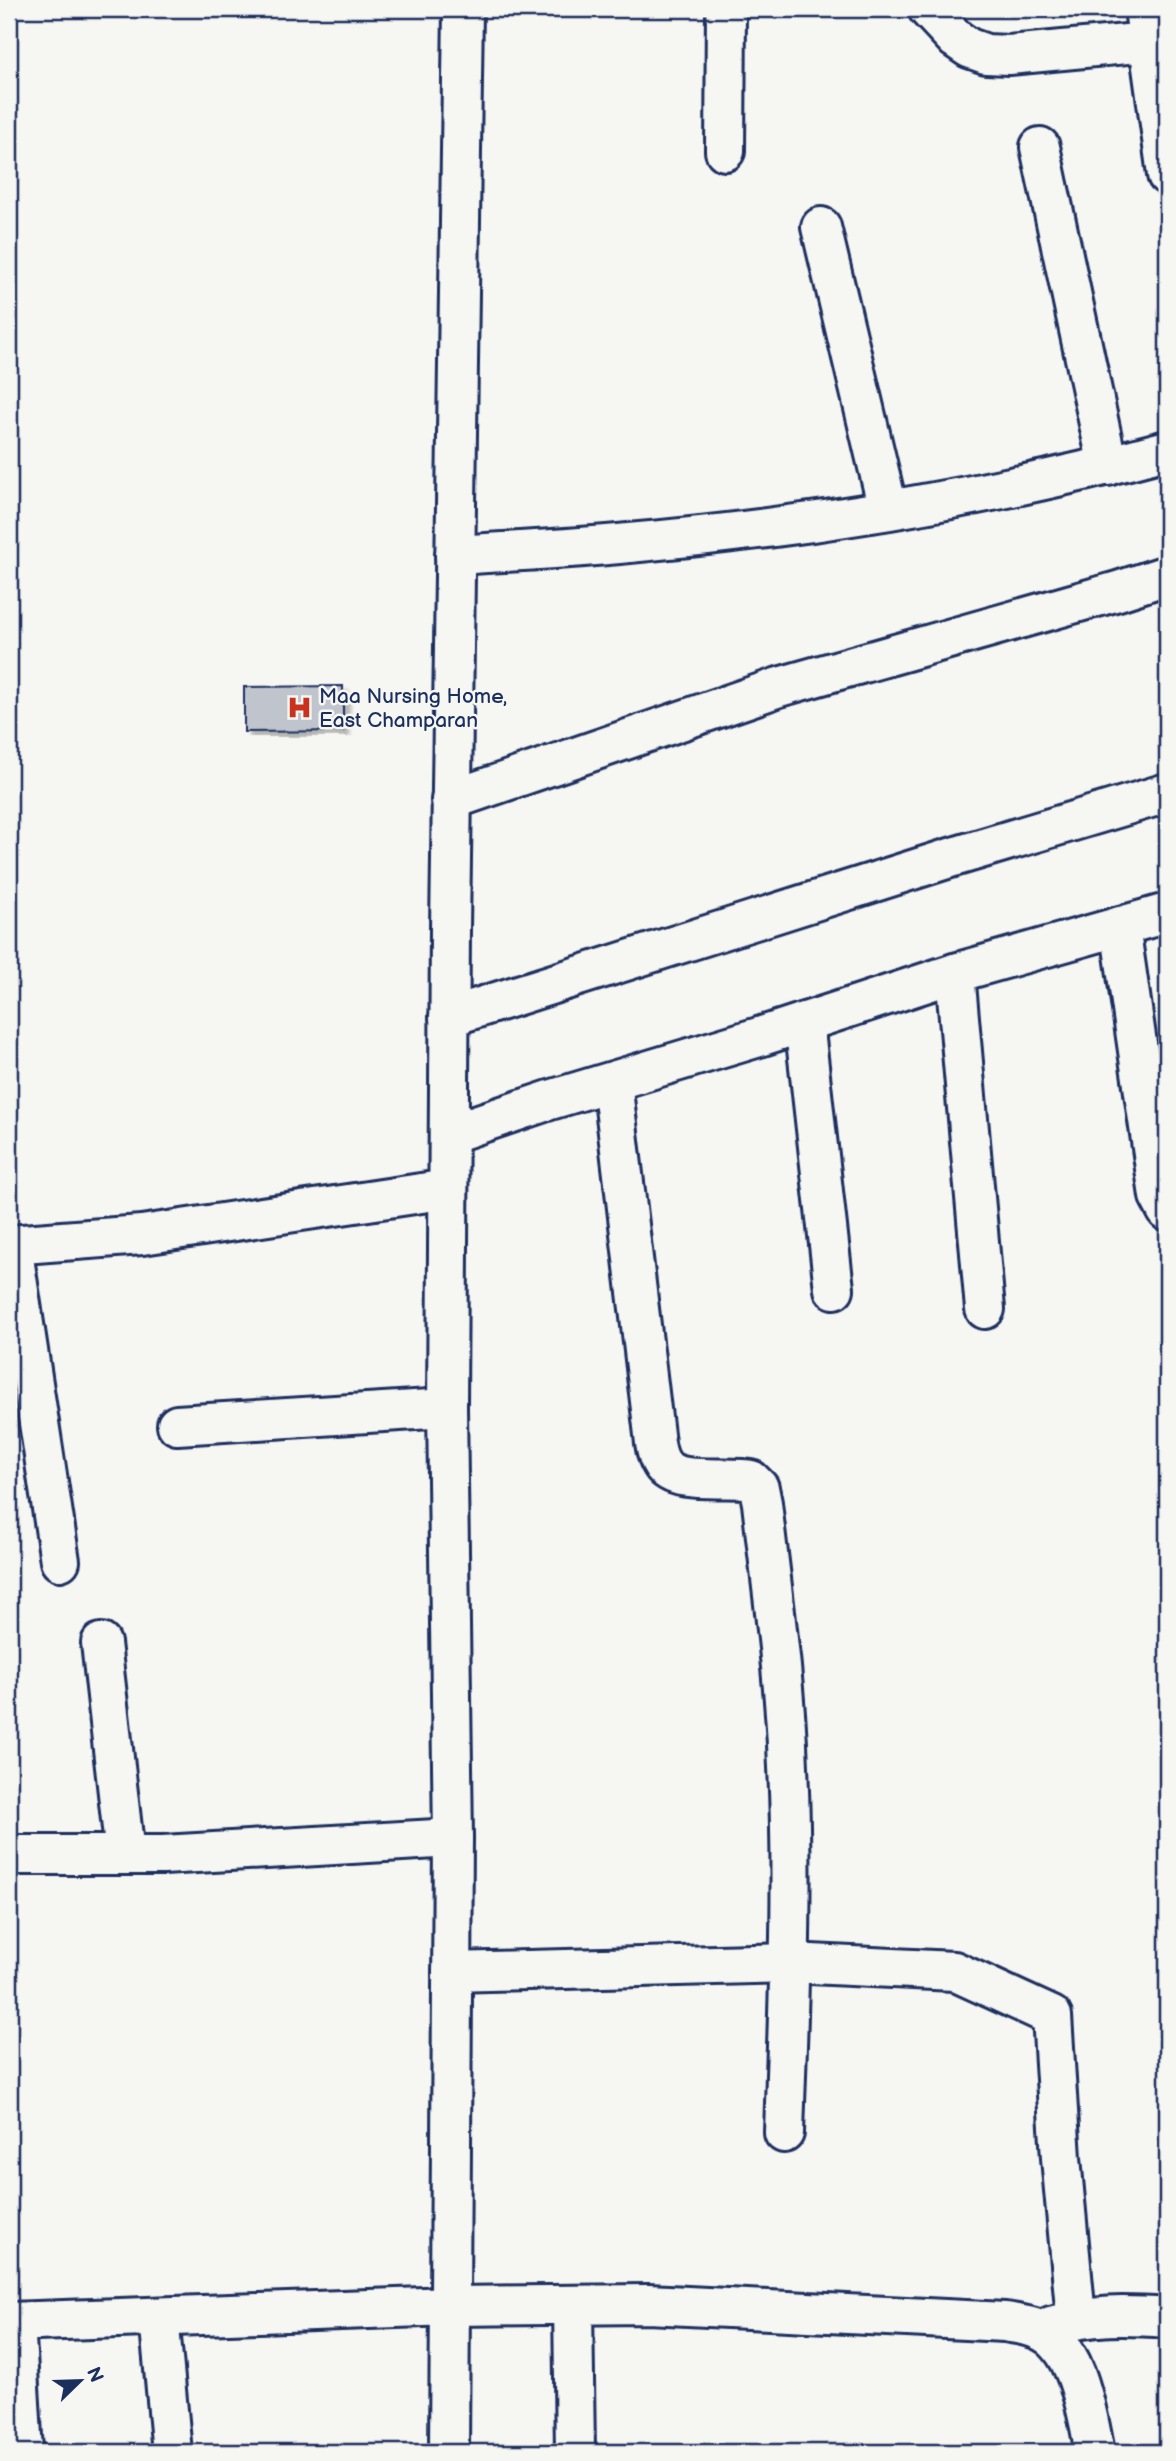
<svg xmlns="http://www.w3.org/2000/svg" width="1176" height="2461" font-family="'Balsamiq Sans',sans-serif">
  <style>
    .building { fill: #c0c4cd; stroke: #1b2f5e; stroke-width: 2; filter: url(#shadow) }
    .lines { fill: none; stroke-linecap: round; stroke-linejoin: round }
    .street-casing { stroke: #1b2f5e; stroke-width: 44 }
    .street { stroke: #f6f6f2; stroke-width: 38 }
    .labels { text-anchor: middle; stroke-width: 5; stroke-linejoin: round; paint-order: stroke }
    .poi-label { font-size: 21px; fill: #1b2f5e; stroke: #f6f6f2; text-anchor: start }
  </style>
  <defs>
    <filter id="shadow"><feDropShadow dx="6" dy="6" stdDeviation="2" flood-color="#0004"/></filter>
  </defs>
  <rect width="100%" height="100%" fill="#f6f6f2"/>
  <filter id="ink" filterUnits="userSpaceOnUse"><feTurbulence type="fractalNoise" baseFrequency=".0143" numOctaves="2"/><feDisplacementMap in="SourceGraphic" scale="14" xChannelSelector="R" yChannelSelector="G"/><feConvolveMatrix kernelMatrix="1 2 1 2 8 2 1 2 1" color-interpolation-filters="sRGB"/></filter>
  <g filter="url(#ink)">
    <path class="building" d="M 343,686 L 343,731 L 244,732 L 244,687 Z"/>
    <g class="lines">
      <defs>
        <g id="street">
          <path d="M 928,9 L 956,39 L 969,48 L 986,54 L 1009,55 L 1148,42"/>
          <path d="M 1144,9 L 1167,175"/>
          <path d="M 1040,147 L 1108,466"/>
          <path d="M 725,151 L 726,9"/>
          <path d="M 821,227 L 888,509"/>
          <path d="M 455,555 C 513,551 571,549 629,543 C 810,527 992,497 1167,450"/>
          <path d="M 451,800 L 779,687 L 1118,591 L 1167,575"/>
          <path d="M 1120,926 L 1159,1196 L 1167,1211"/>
          <path d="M 955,973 L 985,1309"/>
          <path d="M 449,1017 L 950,858 L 1167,793"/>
          <path d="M 804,1022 L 834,1289"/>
          <path d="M 612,1082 L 655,1443 C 656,1450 658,1458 662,1464 C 675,1486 728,1475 751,1480 L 759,1488 L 762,1503 C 772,1591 785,1679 788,1767 C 794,1889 788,2012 784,2133"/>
          <path d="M 449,1134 L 550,1100 L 759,1037 L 955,973 L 1167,913"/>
          <path d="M 9,1245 L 142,1235 L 448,1189"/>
          <path d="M 12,1245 L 60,1561"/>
          <path d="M 177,1425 L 447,1408"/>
          <path d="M 101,1643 L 125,1855"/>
          <path d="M 9,1855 L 163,1855 L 453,1838"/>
          <path d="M 452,1972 L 790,1963 L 954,1971 L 1052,2016 L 1061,2158 L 1076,2318"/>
          <path d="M 573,2305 L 575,2452"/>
          <path d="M 159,2317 L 172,2452"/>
          <path d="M 9,2322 L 451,2306 L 648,2304 L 1005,2322 C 1015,2324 1027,2325 1037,2329 C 1079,2344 1087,2415 1095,2452"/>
          <path d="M 15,2322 L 23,2452"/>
          <path d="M 1051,2326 C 1091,2314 1126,2315 1167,2318"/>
          <path d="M 449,2452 L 453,1838 L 447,1408 L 450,929 L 463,9"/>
        </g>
      </defs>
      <use href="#street" class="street-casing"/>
      <use href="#street" class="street"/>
    </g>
  </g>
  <defs>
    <symbol id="hospital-bare" viewBox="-9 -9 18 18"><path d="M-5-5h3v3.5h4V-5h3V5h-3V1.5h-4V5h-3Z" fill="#c8321e" stroke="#f6f6f2" stroke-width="2.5" paint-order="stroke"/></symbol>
  </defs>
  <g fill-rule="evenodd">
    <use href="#hospital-bare" x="282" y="690" width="35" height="35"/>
  </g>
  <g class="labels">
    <g class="poi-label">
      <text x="319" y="703">Maa Nursing Home,<tspan x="319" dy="24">East Champaran</tspan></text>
    </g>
  </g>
  <rect width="1176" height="2461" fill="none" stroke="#f6f6f2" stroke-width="35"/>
  <rect x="18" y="18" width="1141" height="2426" fill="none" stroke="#1b2f5e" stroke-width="2.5" filter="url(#ink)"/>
  <g transform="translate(80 2381) rotate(67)" stroke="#f6f6f2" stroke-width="5" paint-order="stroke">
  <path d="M0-5L12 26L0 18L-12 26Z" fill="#1b2f5e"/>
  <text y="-10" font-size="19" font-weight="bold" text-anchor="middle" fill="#1b2f5e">N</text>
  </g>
</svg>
